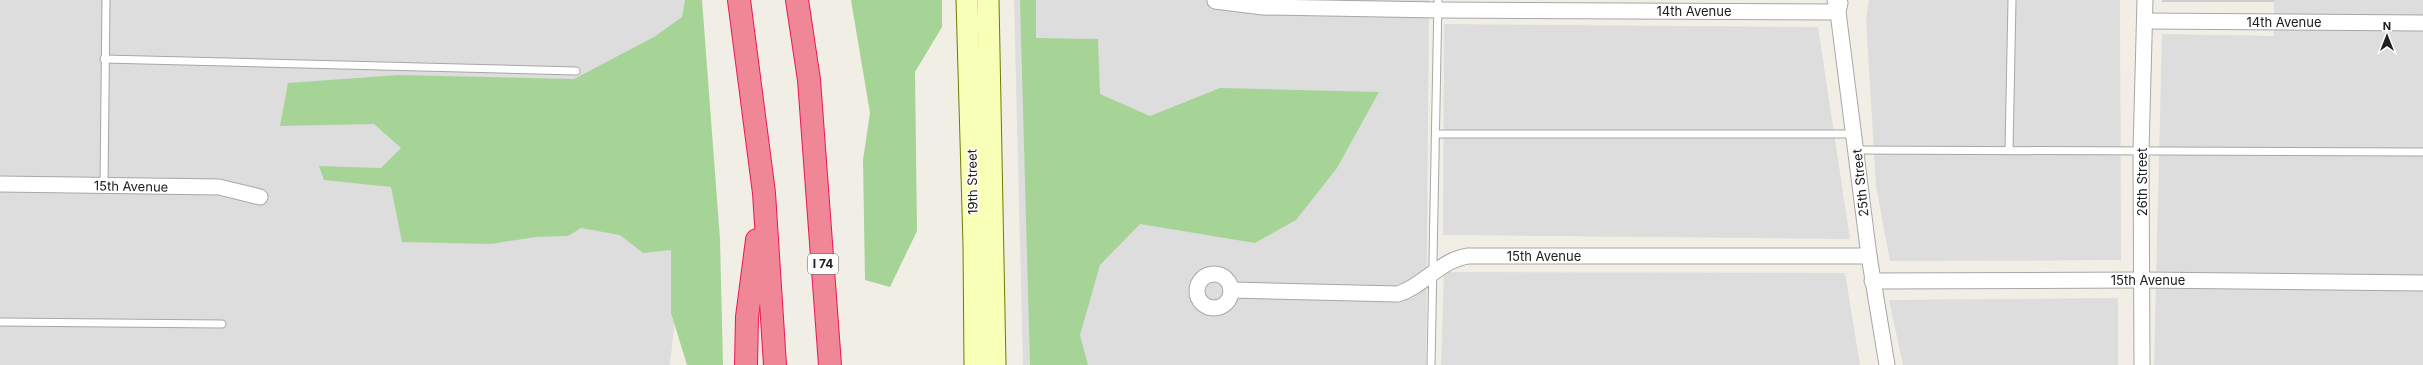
<svg xmlns="http://www.w3.org/2000/svg" width="2423" height="365" font-family="Inter,sans-serif">
  <style>
    .residential { fill: #dedddd }
    .religious { fill: #cecece }
    .forest { fill: #a6d497 }
    .lines { fill: none; stroke-linecap: round; stroke-linejoin: round }
    .lane-casing { stroke: #a7a7a7; stroke-width: 9 }
    .street-casing { stroke: #a7a7a7; stroke-width: 17 }
    .secondary-casing { stroke: #6b7e00; stroke-width: 23 }
    .highway-casing { stroke: #ea1756; stroke-width: 24 }
    .lane { stroke: #fff; stroke-width: 7 }
    .street { stroke: #fff; stroke-width: 15 }
    .secondary { stroke: #f8ffb6; stroke-width: 21 }
    .highway { stroke: #ef8796; stroke-width: 22 }
    .labels { text-anchor: middle; stroke-width: 3; stroke-linejoin: round; paint-order: stroke }
    .shield { fill: #fff; stroke: #636363; stroke-width: 1 }
    .shield-label { font-size: 12px; font-weight: bold; fill: #202020 }
    .street-label { font-size: 13px; fill: #202020; stroke: #fff }
  </style>
  <rect width="100%" height="100%" fill="#f1eee5"/>
  <g class="residential">
    <path d="M 0,0 L 695,0 L 704,42 L 670,365 L 0,365 Z"/>
    <path d="M 1014,0 L 1429,0 L 1426,365 L 1023,365 Z"/>
    <path d="M 1869,0 L 2120,0 L 2121,260 L 1890,261 L 1876,186 L 1866,19 Z"/>
    <path d="M 2274,0 L 2423,0 L 2423,365 L 2154,365 L 2162,34 L 2274,36 Z"/>
    <path d="M 1444,24 L 1818,27 L 1850,239 L 1443,235 Z"/>
    <path d="M 1444,272 L 1845,273 L 1860,365 L 1441,365 Z"/>
    <path d="M 2118,298 L 2118,365 L 1903,365 L 1889,300 Z"/>
  </g>
  <rect class="religious" x="2162" y="0" width="112" height="2"/>
  <g class="forest">
    <path d="M 685,0 L 702,0 L 720,239 L 723,365 L 687,365 L 671,313 L 671,250 L 643,253 L 620,235 L 581,228 L 568,236 L 536,237 L 491,244 L 402,242 L 391,187 L 324,180 L 319,166 L 381,168 L 401,148 L 374,124 L 280,126 L 288,83 L 398,75 L 574,79 L 654,37 L 682,17 Z"/>
    <path d="M 851,0 L 942,0 L 942,27 L 915,72 L 917,231 L 890,287 L 865,280 L 863,160 L 870,113 Z"/>
    <path d="M 1020,0 L 1036,0 L 1036,38 L 1098,39 L 1100,94 L 1150,116 L 1220,88 L 1379,92 L 1337,168 L 1296,220 L 1255,243 L 1140,224 L 1100,265 L 1080,335 L 1088,365 L 1030,365 Z"/>
  </g>
  <g class="lines">
    <defs>
      <g id="lane">
        <path d="M 104,59 L 576,71"/>
        <path d="M 1437,134 L 1854,134"/>
        <path d="M 1856,150 L 2423,152"/>
        <path d="M 2009,150 L 2012,0"/>
        <path d="M 104,186 L 106,0"/>
        <path d="M 0,322 L 222,324"/>
        <path d="M 1431,365 L 1438,0"/>
      </g>
      <g id="street">
        <path d="M 1215,1 L 1263,7 L 1438,10 L 1838,12 L 1835,0"/>
        <path d="M 1840,3 L 1838,12 L 1869,256 L 1887,365"/>
        <path d="M 2145,21 L 2423,23"/>
        <path d="M 0,184 L 219,187 L 260,197"/>
        <circle cx="1214" cy="291" r="17"/>
        <path d="M 1872,281 L 2142,280 L 2423,283"/>
        <path d="M 1231,290 L 1398,294 C 1424,286 1440,260 1468,256 L 1869,256"/>
        <path d="M 2142,365 L 2141,151 L 2145,0"/>
      </g>
      <g id="secondary">
        <path d="M 967,0 L 974,245 L 975,365"/>
        <path d="M 988,0 L 995,365"/>
      </g>
      <g id="highway">
        <path d="M 739,0 L 764,193 L 775,365"/>
        <path d="M 797,0 L 809,80 L 830,365"/>
        <path d="M 746,365 L 747,317 L 757,240"/>
      </g>
    </defs>
    <use href="#lane" class="lane-casing"/>
    <use href="#street" class="street-casing"/>
    <use href="#secondary" class="secondary-casing"/>
    <use href="#highway" class="highway-casing"/>
    <use href="#lane" class="lane"/>
    <use href="#street" class="street"/>
    <use href="#secondary" class="secondary"/>
    <use href="#highway" class="highway"/>
  </g>
  <g class="labels">
    <rect class="shield" x="808" y="254" width="30" height="20" rx="3"/>
    <g class="shield-label">
      <text x="823" y="268">I 74</text>
    </g>
    <g class="street-label">
      <text x="1694" y="16">14th Avenue</text>
      <text x="2284" y="27">14th Avenue</text>
      <text transform="translate(972 182) rotate(-91)" y="5">19th Street</text>
      <text transform="translate(2142 182) rotate(-90)" y="5">26th Street</text>
      <text transform="translate(1860 183) rotate(-96)" y="5">25th Street</text>
      <text transform="translate(131 186) rotate(1)" y="5">15th Avenue</text>
      <text x="1544" y="261">15th Avenue</text>
      <text x="2148" y="285">15th Avenue</text>
    </g>
  </g>
  <g transform="translate(2387 36)" stroke="#ffffff" stroke-width="3" paint-order="stroke">
  <path d="M0-3L7 15L0 10L-7 15Z" fill="#202020"/>
  <text y="-6" font-size="11" font-weight="bold" text-anchor="middle" fill="#202020">N</text>
  </g>
</svg>
